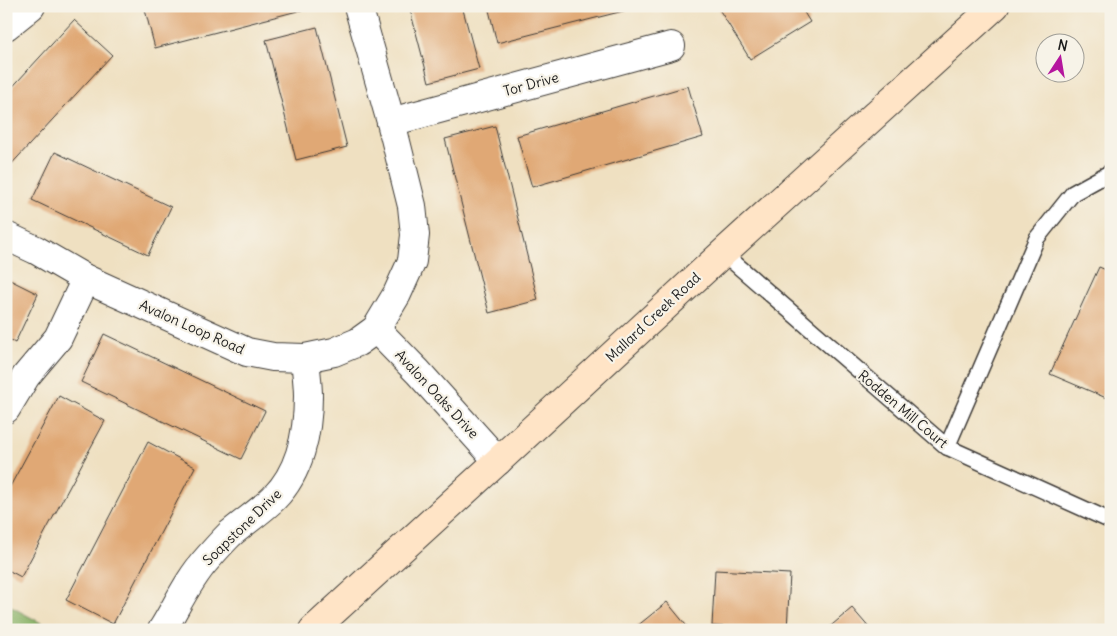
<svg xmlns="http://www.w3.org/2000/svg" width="1117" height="636" font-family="Delius,sans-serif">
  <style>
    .forest { fill: #8cb46a; stroke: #546843 }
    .building { fill: #e0a875 }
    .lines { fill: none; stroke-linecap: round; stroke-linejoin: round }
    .lane-casing { stroke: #3c3935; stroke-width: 18 }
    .street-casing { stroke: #3c3935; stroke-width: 30 }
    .secondary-casing { stroke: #3c3935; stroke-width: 30 }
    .lane { stroke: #fff; stroke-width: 15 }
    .street { stroke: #fff; stroke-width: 28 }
    .secondary { stroke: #ffe4c6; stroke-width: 28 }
    .labels { text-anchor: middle; stroke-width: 4.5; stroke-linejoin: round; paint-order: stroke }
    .street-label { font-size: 14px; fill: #1c1c1c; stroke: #f7f3e8 }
  </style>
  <rect width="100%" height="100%" fill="#f7f3e8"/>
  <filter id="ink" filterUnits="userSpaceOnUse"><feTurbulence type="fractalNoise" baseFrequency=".02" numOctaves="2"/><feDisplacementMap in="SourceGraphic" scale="10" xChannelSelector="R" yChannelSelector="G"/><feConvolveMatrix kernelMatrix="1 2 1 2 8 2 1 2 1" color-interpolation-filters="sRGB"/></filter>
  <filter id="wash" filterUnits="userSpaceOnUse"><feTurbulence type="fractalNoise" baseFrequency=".0096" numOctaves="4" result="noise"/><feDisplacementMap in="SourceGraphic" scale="20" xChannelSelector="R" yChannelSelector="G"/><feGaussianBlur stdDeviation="1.12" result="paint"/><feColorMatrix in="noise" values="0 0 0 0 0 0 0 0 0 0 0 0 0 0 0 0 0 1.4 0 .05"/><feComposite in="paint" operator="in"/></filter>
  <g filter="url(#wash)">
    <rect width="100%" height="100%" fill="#efe0c1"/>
    <path class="forest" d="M 6,604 L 54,630 L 6,630 Z"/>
    <g id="blocks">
      <g class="building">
        <path d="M 144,6 L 313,6 L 313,7 L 155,48 Z"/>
        <path d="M 409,6 L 462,6 L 479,69 L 429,82 Z"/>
        <path d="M 488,6 L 639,6 L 639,7 L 497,43 Z"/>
        <path d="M 717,6 L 800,6 L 810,22 L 750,59 Z"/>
        <path d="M 74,20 L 112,55 L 6,170 L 6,94 Z"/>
        <path d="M 317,27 L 347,147 L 296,160 L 266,40 Z"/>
        <path d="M 688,86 L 703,137 L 532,187 L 517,136 Z"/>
        <path d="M 495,126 L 538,300 L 489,313 L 445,139 Z"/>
        <path d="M 55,152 L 171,207 L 148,255 L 32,200 Z"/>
        <path d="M 1099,267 L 1111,272 L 1111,400 L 1050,374 Z"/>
        <path d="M 6,278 L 38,294 L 15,343 L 6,338 Z"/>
        <path d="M 104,334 L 265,411 L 241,459 L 81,382 Z"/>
        <path d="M 59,396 L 105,421 L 21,577 L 6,569 L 6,494 Z"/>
        <path d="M 148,442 L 195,467 L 113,624 L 66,600 Z"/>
        <path d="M 715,570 L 790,574 L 787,630 L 712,626 Z"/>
        <path d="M 667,602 L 690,630 L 638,630 L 636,627 Z"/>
        <path d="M 852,608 L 871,630 L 826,630 Z"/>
      </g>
    </g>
  </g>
  <g filter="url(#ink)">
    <use href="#blocks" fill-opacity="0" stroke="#3c3935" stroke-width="1"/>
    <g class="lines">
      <defs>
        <g id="lane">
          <path d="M 723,253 L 947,447 L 1111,521"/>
          <path d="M 947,447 L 1037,238 L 1073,193 L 1111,172"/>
        </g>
        <g id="street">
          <path d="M 6,26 L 31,6"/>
          <path d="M 391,122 L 671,46"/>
          <path d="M 6,236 L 36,250 L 86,279 L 247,352 L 273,357 L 305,358 L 334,352 L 358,342 L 376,329 L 397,294 L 412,261 L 415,235 L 412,206 L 391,122 L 358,6"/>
          <path d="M 376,329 L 418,372 L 498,461"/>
          <path d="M 6,409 L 26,376 L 58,338 L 86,279"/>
          <path d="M 162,630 C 177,606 188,580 207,559 C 214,551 222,542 230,534 C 244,522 261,511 274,498 C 300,472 308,432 308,396 C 308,384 306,371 305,358"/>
        </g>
        <path id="secondary" d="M 313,630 L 498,461 L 723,253 L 995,6"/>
      </defs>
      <use href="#lane" class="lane-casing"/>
      <use href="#street" class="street-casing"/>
      <use href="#secondary" class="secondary-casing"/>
      <use href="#lane" class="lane"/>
      <use href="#street" class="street"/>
      <use href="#secondary" class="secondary"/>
    </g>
  </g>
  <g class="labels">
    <g class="street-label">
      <text transform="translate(531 84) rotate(-15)" y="5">Tor Drive</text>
      <text transform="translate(653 317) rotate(-43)" y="5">Mallard Creek Road</text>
      <text transform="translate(192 327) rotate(24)" y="5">Avalon Loop Road</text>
      <text transform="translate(437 394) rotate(47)" y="5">Avalon Oaks Drive</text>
      <text transform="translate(903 409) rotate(40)" y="5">Rodden Mill Court</text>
      <text transform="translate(242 527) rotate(-44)" y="5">Soapstone Drive</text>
    </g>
  </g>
  <rect width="1117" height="636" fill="none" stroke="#f7f3e8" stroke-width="25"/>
  <g transform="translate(1060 58) rotate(12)"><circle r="24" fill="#f7f3e8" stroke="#9f9d96"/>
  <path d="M0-4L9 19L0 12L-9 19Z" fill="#b5179e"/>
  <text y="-8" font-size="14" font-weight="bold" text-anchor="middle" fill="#1c1c1c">N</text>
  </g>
</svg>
